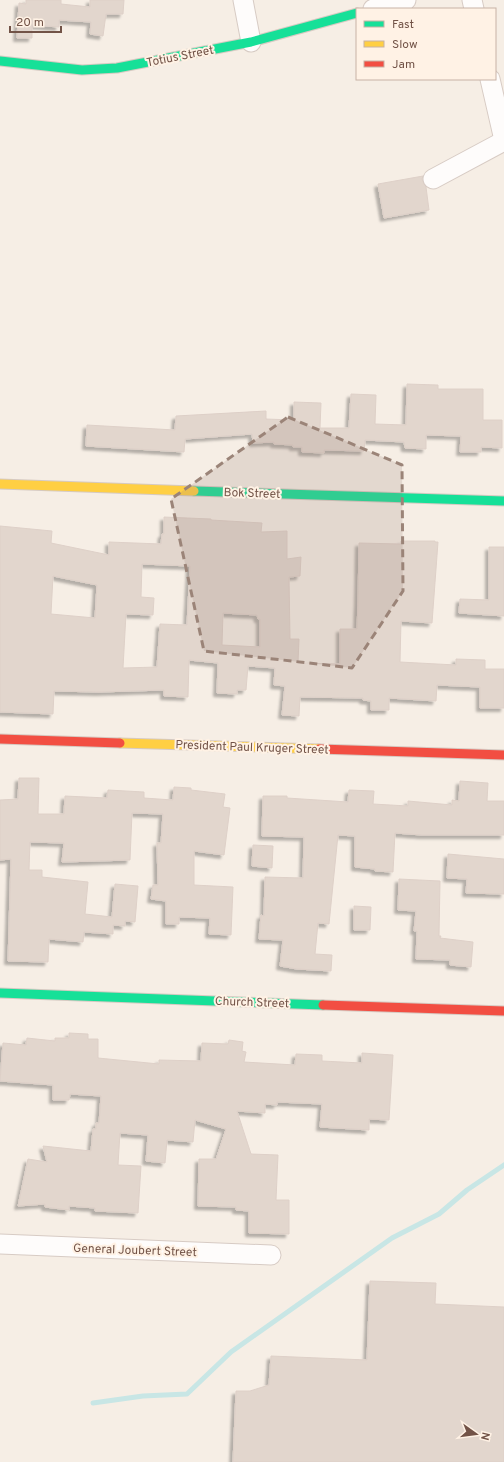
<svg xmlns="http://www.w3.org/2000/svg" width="504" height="1462" font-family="Overpass,sans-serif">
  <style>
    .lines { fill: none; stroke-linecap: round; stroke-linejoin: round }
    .stream { stroke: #c8e6e5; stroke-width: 5 }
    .building { fill: #e2d6cd; stroke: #ded0c8; fill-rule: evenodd; filter: url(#shadow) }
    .street-casing { stroke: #d7cbc4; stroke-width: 21 }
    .fast-casing { stroke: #d6cac2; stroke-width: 11 }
    .slow-casing { stroke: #d6cac2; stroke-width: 11 }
    .jam-casing { stroke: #d6cac2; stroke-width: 11 }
    .street { stroke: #fefcfb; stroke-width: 19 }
    .fast { stroke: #16e098; stroke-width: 9 }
    .slow { stroke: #ffcf43; stroke-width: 9 }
    .jam { stroke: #f24e42; stroke-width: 9 }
    .marked { fill: #9b8478; fill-opacity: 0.2; stroke: #9b8478; stroke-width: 3; stroke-dasharray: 8 5; stroke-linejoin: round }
    .labels { text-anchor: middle; stroke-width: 4; stroke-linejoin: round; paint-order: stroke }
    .street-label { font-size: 12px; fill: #725347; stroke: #fff2e5 }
  </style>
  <defs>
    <filter id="shadow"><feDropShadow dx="-3.5" dy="3.5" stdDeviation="1" flood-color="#0004"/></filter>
  </defs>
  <rect width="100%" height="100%" fill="#f6eee5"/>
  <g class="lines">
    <path class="stream" d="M 93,1403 L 143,1396 L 187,1394 L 231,1352 L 392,1238 L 439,1214 L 467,1190 L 504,1165"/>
  </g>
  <g class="building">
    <path d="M 26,0 L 61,0 L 61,4 L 90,7 L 90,0 L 124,0 L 123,14 L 106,14 L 103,36 L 90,34 L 91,22 L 59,20 L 59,27 L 32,25 L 32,38 L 17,38 L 19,3 L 26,4 Z"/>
    <path d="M 423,176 L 422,179 L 426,187 L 429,210 L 384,218 L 378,184 Z"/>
    <path d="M 407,384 L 438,385 L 438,389 L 483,389 L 483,420 L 502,420 L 502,448 L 481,447 L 481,452 L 460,452 L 461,436 L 426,435 L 426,449 L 405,448 L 404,442 L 365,440 L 364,451 L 324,450 L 324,453 L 302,452 L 302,447 L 293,447 L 293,445 L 274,444 L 274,442 L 253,443 L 252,434 L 185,439 L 184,452 L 86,446 L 87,425 L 175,430 L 176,416 L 266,411 L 266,419 L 294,420 L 294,402 L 321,403 L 320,428 L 349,428 L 351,394 L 376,395 L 375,424 L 406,425 Z"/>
    <path d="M 164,517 L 211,519 L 211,520 L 262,523 L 261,532 L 287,531 L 287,559 L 301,557 L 300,576 L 289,577 L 290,639 L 299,639 L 298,663 L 340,664 L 340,629 L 357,629 L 358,603 L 359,543 L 401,544 L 401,541 L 435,541 L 435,542 L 438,542 L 432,623 L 401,621 L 400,662 L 456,665 L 456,659 L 485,660 L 485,669 L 504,669 L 504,708 L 480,708 L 480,687 L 437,685 L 436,701 L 389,698 L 389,710 L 371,710 L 371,701 L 363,700 L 363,698 L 300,697 L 299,716 L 282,715 L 285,686 L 274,685 L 275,668 L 248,666 L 246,690 L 237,690 L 237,694 L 217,693 L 218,663 L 189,660 L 188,697 L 164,696 L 164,690 L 99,692 L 54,691 L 53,714 L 0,712 L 0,526 L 52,531 L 51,543 L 109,555 L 109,542 L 161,544 L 162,534 L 164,534 ZM 142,564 L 190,566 L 187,625 L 160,624 L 157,667 L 123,668 L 126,614 L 153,615 L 154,598 L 141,597 ZM 53,576 L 97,585 L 95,618 L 51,614 ZM 223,613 L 257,615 L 258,619 L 260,619 L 260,647 L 222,645 Z"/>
    <path d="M 489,547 L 504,547 L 504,616 L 459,613 L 460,599 L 489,600 Z"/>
    <path d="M 19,778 L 39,778 L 38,814 L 64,814 L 65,796 L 107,798 L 108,790 L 144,792 L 144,798 L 173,800 L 174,787 L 191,788 L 191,790 L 225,794 L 223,807 L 230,808 L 224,855 L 194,851 L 194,885 L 233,887 L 231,935 L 209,934 L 210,918 L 179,917 L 179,924 L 166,924 L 166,901 L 151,899 L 153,885 L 158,885 L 157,843 L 161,843 L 163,814 L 132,813 L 130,860 L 62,862 L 64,843 L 30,842 L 29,870 L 42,870 L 42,877 L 88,882 L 85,914 L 112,917 L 115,884 L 138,886 L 135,922 L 125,921 L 125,926 L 113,925 L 113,934 L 84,932 L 83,942 L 49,939 L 48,962 L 8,961 L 11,859 L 0,860 L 0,800 L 18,799 Z"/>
    <path d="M 460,781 L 488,783 L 487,801 L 504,801 L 504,835 L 422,835 L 395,833 L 393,872 L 375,871 L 375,869 L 355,867 L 355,836 L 338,835 L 329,924 L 318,923 L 315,954 L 332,955 L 331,971 L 297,969 L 280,966 L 283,940 L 259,939 L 261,915 L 264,916 L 265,877 L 303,878 L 304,837 L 262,836 L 263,796 L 287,796 L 287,798 L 348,802 L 349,790 L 374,791 L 373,804 L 408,806 L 408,801 L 452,805 L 452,800 L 459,801 Z"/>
    <path d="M 253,845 L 273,846 L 272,868 L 252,866 Z"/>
    <path d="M 448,854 L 504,859 L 504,894 L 466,893 L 467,879 L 447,878 Z"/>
    <path d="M 399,879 L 440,881 L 439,936 L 441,936 L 440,938 L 473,942 L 471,967 L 450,965 L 450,960 L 416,959 L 417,931 L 414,931 L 416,911 L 398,910 Z"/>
    <path d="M 354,906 L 371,907 L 370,930 L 354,930 Z"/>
    <path d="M 69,1033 L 88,1034 L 88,1039 L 98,1039 L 98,1058 L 159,1064 L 159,1060 L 201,1061 L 202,1043 L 228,1044 L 229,1040 L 243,1042 L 242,1051 L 246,1052 L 244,1062 L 295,1065 L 296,1054 L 322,1055 L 322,1061 L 362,1063 L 362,1053 L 393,1055 L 389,1120 L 369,1119 L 369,1130 L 320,1127 L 322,1104 L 277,1102 L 277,1105 L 265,1104 L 265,1113 L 237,1111 L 251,1154 L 278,1155 L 276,1200 L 289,1200 L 289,1234 L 249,1233 L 249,1211 L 236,1210 L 236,1207 L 198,1206 L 199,1159 L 216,1159 L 226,1129 L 195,1120 L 193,1142 L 167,1140 L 165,1163 L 146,1161 L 148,1135 L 120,1133 L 118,1165 L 141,1166 L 138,1213 L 95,1211 L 95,1208 L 69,1206 L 69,1210 L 45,1207 L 45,1204 L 18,1206 L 28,1159 L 47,1162 L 43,1146 L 91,1151 L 93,1129 L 96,1129 L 96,1123 L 99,1123 L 101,1096 L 70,1094 L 69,1100 L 53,1100 L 53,1085 L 0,1081 L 3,1043 L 26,1045 L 27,1038 L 55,1041 L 55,1038 L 69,1038 Z"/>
    <path d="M 370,1281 L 436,1283 L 435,1304 L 504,1307 L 504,1462 L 233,1462 L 236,1391 L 250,1391 L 269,1385 L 271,1356 L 367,1360 Z"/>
  </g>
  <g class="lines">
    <defs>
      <g id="street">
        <path d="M 243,0 L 251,42"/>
        <path d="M 472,0 L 474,9"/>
        <path d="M 373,9 L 406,0"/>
        <path d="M 490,79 L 504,140"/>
        <path d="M 433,179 L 504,141"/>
        <path d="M 0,1244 L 271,1255"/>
      </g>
      <g id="fast">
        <path d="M 0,61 L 82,70 L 117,68 L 251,42 L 357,13"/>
        <path d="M 194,491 L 504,501"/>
        <path d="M 0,993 L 323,1005"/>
      </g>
      <g id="slow">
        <path d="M 0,484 L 194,491"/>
        <path d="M 120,743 L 319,749"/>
      </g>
      <g id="jam">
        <path d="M 0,739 L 120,743"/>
        <path d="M 319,749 L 504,755"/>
        <path d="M 323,1005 L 504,1011"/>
      </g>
    </defs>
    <use href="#street" class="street-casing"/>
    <use href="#fast" class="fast-casing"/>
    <use href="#slow" class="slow-casing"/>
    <use href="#jam" class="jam-casing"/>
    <use href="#street" class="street"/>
    <use href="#fast" class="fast"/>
    <use href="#slow" class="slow"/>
    <use href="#jam" class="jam"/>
  </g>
  <path class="marked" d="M 288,417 L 402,465 L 403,591 L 352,668 L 204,651 L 171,499 Z"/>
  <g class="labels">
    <g class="street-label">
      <text transform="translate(180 56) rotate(-11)" y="4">Totius Street</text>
      <text transform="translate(252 493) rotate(2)" y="4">Bok Street</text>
      <text transform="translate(252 747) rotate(2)" y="4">President Paul Kruger Street</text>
      <text transform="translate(252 1002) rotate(2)" y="4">Church Street</text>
      <text transform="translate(135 1250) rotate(2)" y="4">General Joubert Street</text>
    </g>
  </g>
  <rect x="356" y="8" width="140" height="72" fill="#fff2e5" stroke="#c7b2a6"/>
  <rect x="364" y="21" width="20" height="6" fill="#16e098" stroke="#c7b2a6"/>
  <text x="392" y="28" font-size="12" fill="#725347">Fast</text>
  <rect x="364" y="41" width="20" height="6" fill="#ffcf43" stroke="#c7b2a6"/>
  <text x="392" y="48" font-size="12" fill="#725347">Slow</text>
  <rect x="364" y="61" width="20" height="6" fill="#f24e42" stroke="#c7b2a6"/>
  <text x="392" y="68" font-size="12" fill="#725347">Jam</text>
  <g transform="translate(476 1434) rotate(104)" stroke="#fff2e5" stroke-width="3" paint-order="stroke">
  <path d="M0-3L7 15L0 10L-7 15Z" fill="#725347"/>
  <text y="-6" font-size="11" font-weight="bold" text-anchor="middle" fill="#725347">N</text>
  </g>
  <path d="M10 26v6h51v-6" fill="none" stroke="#725347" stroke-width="2"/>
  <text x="16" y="26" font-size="12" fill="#725347" stroke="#fff2e5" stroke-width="3" paint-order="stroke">20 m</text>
</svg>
